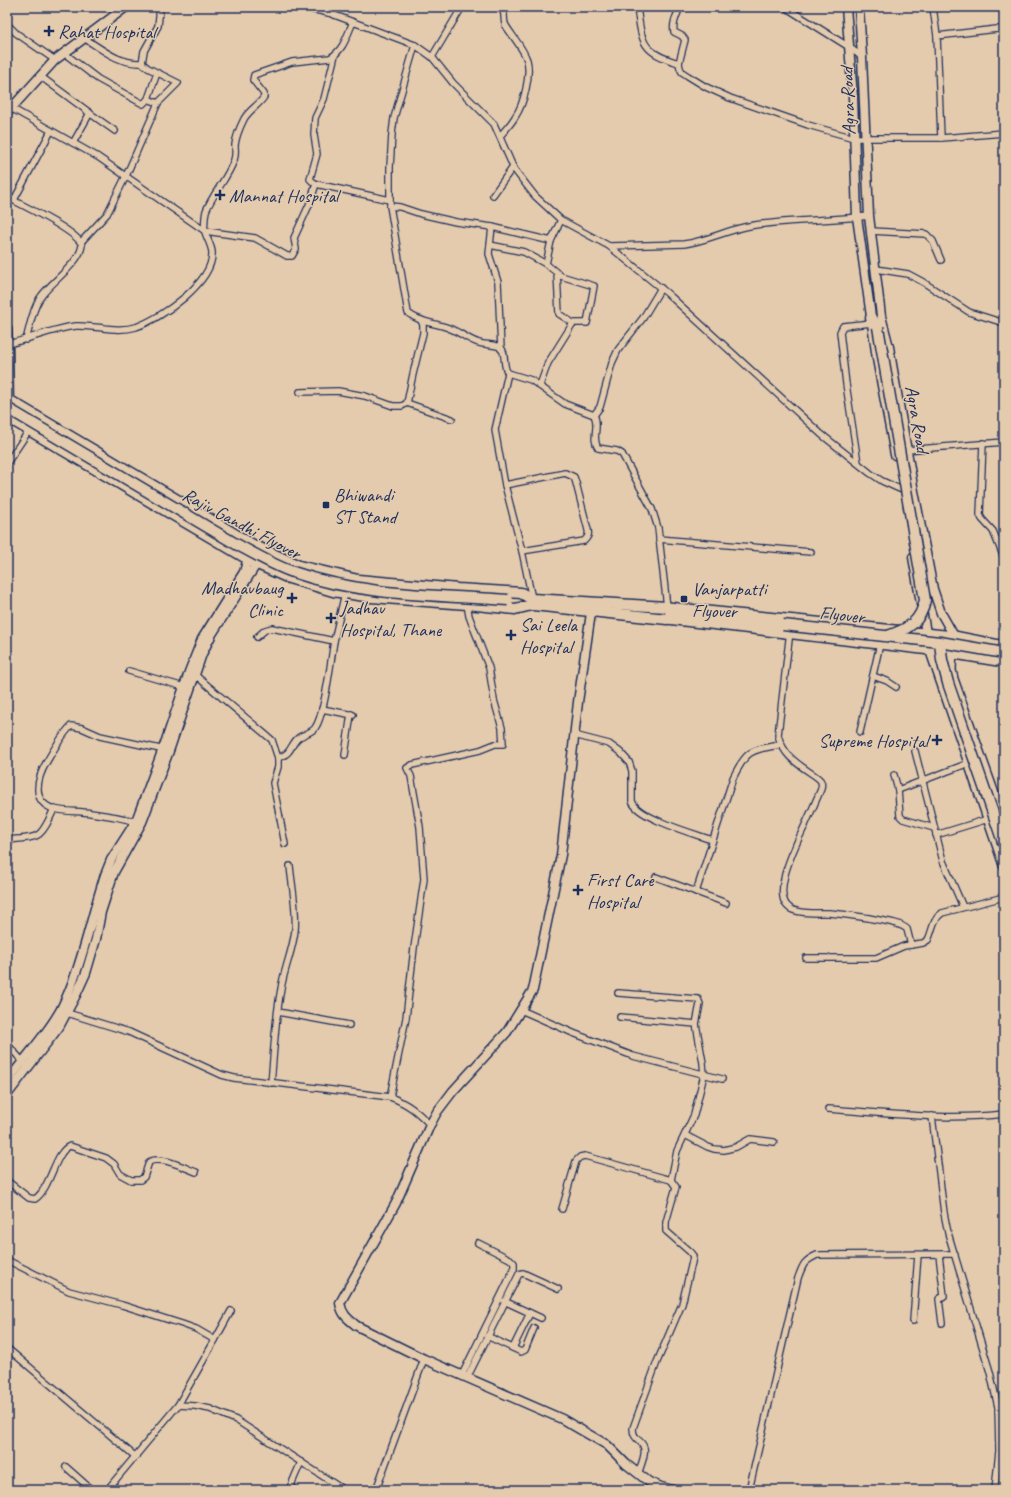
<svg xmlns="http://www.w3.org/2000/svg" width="1011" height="1497" font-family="Caveat,sans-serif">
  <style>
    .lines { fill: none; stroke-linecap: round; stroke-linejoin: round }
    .street-casing { stroke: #1b2f5e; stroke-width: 8 }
    .secondary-casing { stroke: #1b2f5e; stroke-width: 11 }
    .primary-casing { stroke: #1b2f5e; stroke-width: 12 }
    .highway-casing { stroke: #1b2f5e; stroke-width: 13 }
    .street { stroke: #e5cbad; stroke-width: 5.5 }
    .secondary { stroke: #e5cbad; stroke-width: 8 }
    .primary { stroke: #e5cbad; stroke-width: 9 }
    .highway { stroke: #e5cbad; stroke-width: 10 }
    .highway-bridge-casing { stroke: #1b2f5e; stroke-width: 13; stroke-linecap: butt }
    .highway-bridge { stroke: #e5cbad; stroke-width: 10 }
    .poi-dot { fill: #1b2f5e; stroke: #e5cbad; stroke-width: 1.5 }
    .labels { text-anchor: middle; stroke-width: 3; stroke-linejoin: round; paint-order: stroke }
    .poi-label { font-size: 19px; fill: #1b2f5e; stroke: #e5cbad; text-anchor: start }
    .street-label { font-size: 19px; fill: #1b2f5e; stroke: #e5cbad }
  </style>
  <rect width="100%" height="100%" fill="#e5cbad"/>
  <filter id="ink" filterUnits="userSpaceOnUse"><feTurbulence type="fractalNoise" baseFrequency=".025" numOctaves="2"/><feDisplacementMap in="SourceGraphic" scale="8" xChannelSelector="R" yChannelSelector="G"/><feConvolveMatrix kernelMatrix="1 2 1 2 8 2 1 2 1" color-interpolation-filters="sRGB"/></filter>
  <g filter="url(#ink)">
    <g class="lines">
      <defs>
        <g id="street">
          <path d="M 301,7 L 329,13 L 415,45 L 432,57 L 453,83 L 494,124 L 514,169 L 535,196 L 561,220 L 609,246 L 668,294 L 821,434 L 870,473 L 882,481 L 902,490 L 906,489"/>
          <path d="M 637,7 C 642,44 642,52 679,63"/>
          <path d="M 680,7 C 677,15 672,23 674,32 L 682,36 L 685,40 L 679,63 L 680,68 L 682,72 L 688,76 L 706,87 L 730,98 L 808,125 L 854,138 L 941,138 L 1004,133"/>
          <path d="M 785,7 L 849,47 L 862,57"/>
          <path d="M 933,7 L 937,36 L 941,138"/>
          <path d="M 329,13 L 331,7"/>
          <path d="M 7,24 L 16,33 L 55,60"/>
          <path d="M 937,36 L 997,29 L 1004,30"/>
          <path d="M 84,38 C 103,50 119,64 142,63"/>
          <path d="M 415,45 L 394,118 L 392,134 L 390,167 L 390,206 L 408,313 C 420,323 437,323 451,329 C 461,333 469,340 479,343 C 485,345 494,344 500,347 C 507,352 502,367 508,373 L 531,380 L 565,404 L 594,415 C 600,426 591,438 598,448 L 617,451 L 622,454 L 652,509 L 658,528 L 667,607"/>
          <path d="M 64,53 L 98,79 L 143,104 L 148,99"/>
          <path d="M 335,55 L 324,99 L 315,118 L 314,135 L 317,154 L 310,179 L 312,181 L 316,184 L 390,200"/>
          <path d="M 432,57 L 462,7"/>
          <path d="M 157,73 L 148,99 L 158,103"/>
          <path d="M 40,76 L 90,113 L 73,143"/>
          <path d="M 11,108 L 98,157 L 205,231 L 255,238 L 287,256 L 292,256 L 296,249 L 294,238 L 310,203 L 316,184"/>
          <path d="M 88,112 L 115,131"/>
          <path d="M 500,136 C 505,130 511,124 515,117 C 524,104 531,75 527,60 C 523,48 513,37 506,26 C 502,20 507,12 500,7"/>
          <path d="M 493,195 L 513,167"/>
          <path d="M 7,197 C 22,205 77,231 82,245 C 80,264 50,282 40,298 C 32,310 30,326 26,340"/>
          <path d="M 14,200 L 51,131"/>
          <path d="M 390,206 L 400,207 L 421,214 L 456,222 L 492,227 L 551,241"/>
          <path d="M 492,227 L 489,254 L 498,282 L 501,349"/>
          <path d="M 871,231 L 926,234 L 933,241 L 941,260"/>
          <path d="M 81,242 L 107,214 L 126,176 L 158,103 L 178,83 L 148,68 L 142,63 L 144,51 L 158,26 L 160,7"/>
          <path d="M 490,245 L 524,252 L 546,264 L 561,276 L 594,286 L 587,323 L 573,323"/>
          <path d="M 610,246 L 684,244 C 707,241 727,230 749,226 C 789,219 829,221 869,216"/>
          <path d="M 546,264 L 551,241 L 561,220"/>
          <path d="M 876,269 L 908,274 L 923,282 L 969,312 L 1004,323"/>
          <path d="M 8,344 C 30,339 55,328 76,326 C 96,325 116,333 136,327 C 162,318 214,282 212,252 C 211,244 207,239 205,232 C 204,227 205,215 206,211 C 213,193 228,178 234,160 C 236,155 235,150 235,145 C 236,136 240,127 244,119 C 249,110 259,105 264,97 L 264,94 L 253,80 L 254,75 L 292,62 L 330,58 C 344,50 347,35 353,22"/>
          <path d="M 508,373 L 495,430 L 505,485 L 522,551 L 532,599"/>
          <path d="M 540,385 L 548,363 L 573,323 L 559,314 L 557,273"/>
          <path d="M 300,392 L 338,391 L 365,396 L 393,406 L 402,406 L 407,403 L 413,374 L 423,333 L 423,325 L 421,320"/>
          <path d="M 407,403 L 452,419"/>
          <path d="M 594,415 L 600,407 L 612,363 L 618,350 L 643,318 L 661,288"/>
          <path d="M 983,443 L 980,515 L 982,519 L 993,531 L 1004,558"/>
          <path d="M 906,450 L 1004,442"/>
          <path d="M 7,463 L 30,429"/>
          <path d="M 858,463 L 846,384 L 840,332 L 843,326 L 872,323"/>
          <path d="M 505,485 L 565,473 L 574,477 L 576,483 L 588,530 C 589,535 588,537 584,541 L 522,551"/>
          <path d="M 659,539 L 811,552"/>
          <path d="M 790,631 L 778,735 C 784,758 800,765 818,778 C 822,781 822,784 821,789 C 816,801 811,812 806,823 C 799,839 766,899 793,910 C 804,914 817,913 829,913 C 843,914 856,916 869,918 C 881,921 897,921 907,929 L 911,945"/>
          <path d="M 257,637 L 265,630 L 272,628 L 334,641 L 345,593"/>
          <path d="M 129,671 L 184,687"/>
          <path d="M 194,674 L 272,740 L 278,758 L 278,767 L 273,783 L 285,844"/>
          <path d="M 873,676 L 887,681 L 896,687"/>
          <path d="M 322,709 L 353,715"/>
          <path d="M 860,732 L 880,644"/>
          <path d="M 574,735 L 609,744 L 620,752 L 629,762 L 632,771 L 632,801 C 637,818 695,834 712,840"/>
          <path d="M 915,751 L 943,861 L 963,907"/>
          <path d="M 345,755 L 351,714"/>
          <path d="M 278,758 C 292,753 289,748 297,739 C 302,734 310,734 315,728 C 325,715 331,659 334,641"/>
          <path d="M 894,775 L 898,790 L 900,816 L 903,819 L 934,828"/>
          <path d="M 898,790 L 969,763"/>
          <path d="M 139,822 C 123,818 107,815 91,813 C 80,811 65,812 54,809 C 31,802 37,779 46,763 C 53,751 61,736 71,726 L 82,728 L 100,736 L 165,750"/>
          <path d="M 936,835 L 988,819"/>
          <path d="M 7,840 C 40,837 40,840 54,809"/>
          <path d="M 656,877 L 726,903"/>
          <path d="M 696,892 L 733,778 C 747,749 751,750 781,745"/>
          <path d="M 806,958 L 876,958 L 904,946 L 923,943 L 928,940 C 933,930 932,920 942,913 L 1004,897"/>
          <path d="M 618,993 L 698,999 L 700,1004 L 696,1024"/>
          <path d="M 521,1010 L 573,1033 L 633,1056 L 722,1079"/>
          <path d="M 64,1012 L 129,1032 L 222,1075 L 234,1078 L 390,1097 C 407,1103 418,1112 430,1125"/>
          <path d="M 278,1012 L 349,1025"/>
          <path d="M 7,1044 L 24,1063"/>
          <path d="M 271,1083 C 274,1052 275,1020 281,989 C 284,969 293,950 295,930 C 297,909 292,887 290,866"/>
          <path d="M 390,1097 L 406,1018 L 414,948 L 424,879 L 420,827 L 411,776 L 407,768 L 412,765 L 480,750 L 495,744 L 503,744 L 502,728 L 494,700 L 489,668 L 469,616 L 467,604"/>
          <path d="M 828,1109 C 887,1113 946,1121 1004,1114"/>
          <path d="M 932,1116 L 944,1213 L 948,1233 L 990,1372 L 998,1407 L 999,1451 L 995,1490"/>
          <path d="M 685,1135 L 708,1147 L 714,1149 L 724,1150 L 736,1147 L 750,1139 L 774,1142"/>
          <path d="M 7,1181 L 29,1198 L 35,1199 C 51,1188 55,1151 70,1146 L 106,1158 L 114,1164 L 120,1174 L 131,1180 L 140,1180 L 144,1177 L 149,1162 C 160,1155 185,1168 196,1172"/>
          <path d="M 562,1209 L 576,1161 L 580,1157 L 585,1156 L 671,1180 L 677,1151 L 694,1115 L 704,1075 L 703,1063 L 696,1024 L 620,1017"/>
          <path d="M 939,1255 L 944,1296 L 939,1299 L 942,1323"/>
          <path d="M 7,1260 L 69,1291 L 122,1305 L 182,1324 L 196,1329 L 215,1340 L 178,1405"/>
          <path d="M 504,1301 L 541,1318"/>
          <path d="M 913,1321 L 918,1255"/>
          <path d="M 487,1336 L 521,1352 L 525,1350 L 534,1328"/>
          <path d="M 215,1340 L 231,1311"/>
          <path d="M 7,1348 L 136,1457"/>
          <path d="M 513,1348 L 530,1313"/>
          <path d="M 462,1375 L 514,1269 L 514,1263 L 510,1259 L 478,1243"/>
          <path d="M 467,1378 L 519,1274 L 523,1273 L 558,1289"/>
          <path d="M 66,1467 L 92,1490"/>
          <path d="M 638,1474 C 640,1467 646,1456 644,1448 C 642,1439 633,1441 633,1428 L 657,1362 L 682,1304 L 692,1262 L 693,1256 L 690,1252 L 666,1231 L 666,1222 L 676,1187 L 671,1180"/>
          <path d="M 107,1490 L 178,1405 L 195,1406 L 210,1409 L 236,1420 L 344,1490"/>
          <path d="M 289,1490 L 301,1462"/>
          <path d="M 376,1490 L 424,1359"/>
          <path d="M 749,1490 L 798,1278 C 803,1264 804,1261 817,1255 L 955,1254"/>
        </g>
        <g id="secondary">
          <path d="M 846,7 L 853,97 L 857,217 L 877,359 L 895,455"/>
          <path d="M 859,7 L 862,57 L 869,216 L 881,316 L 889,347 L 913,486 L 933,589 L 941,613 L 954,636"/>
          <path d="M 7,113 L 55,60 L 126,7"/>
          <path d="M 7,328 L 8,344 L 9,405"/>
          <path d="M 913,557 L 926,633"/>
          <path d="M 592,606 L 578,702 L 561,855 L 533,990 L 507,1032 L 453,1091 L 437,1112 L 430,1125 L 396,1203 L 340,1303 C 342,1315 348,1319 357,1326 L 424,1359 L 562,1419 L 607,1445 L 626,1464 L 649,1482 L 661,1487 L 673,1490"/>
          <path d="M 7,1082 C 24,1058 46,1036 60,1011 C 82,968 90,920 105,875 L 111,860 L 136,821 L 163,749 L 189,672 L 202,639 L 244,572 L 249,555"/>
          <path d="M 7,1095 L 59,1027 L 76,995 L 86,973 L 96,939 L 101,912 L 114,872 L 142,822 L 169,751 L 202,654 L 212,634 L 259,560"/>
        </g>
        <g id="primary">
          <path d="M 668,607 L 954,636 L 1004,646"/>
          <path d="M 667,619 L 930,650 L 1004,662"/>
          <path d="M 929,646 L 1004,865"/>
          <path d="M 952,649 L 951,670 L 953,679 L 1004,822"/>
        </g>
        <g id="highway">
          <path d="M 871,318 L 878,327"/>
          <path d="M 7,399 L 253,545 L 299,566 L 358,580 L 458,589 L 521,593 L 532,599 L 667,607 L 669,610 L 675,611 L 677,614 L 783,625"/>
          <path d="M 7,417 L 253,562 L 289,578 L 333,591 L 371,597 L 467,604 L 515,609 L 532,605"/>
          <path d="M 533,605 L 667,619 L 669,617 L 674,616 L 677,614"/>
        </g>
      </defs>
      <use href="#street" class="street-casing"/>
      <use href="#secondary" class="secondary-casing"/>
      <use href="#primary" class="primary-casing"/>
      <use href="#highway" class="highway-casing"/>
      <use href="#street" class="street"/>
      <use href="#secondary" class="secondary"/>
      <use href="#primary" class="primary"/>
      <use href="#highway" class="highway"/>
      <defs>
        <g id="highway-bridge">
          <path d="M 878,327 L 925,600 C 921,622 908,629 888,636"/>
          <path d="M 7,408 L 236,544 C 255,554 273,565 293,572 C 362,596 436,595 508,600"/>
          <path d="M 783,625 L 940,642 L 1004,653"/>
          <path d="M 940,642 L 942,660 L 948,683 L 1004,845"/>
        </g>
      </defs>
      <use href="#highway-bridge" class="highway-bridge-casing"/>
      <use href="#highway-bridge" class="highway-bridge"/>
    </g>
  </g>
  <g class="poi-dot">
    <path d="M47 25h4v4h4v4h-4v4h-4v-4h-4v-4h4z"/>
    <path d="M218 189h4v4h4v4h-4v4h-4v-4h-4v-4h4z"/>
    <rect x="322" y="501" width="8" height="8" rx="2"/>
    <path d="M290 592h4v4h4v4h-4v4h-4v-4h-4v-4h4z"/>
    <rect x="680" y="595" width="8" height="8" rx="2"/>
    <path d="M329 612h4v4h4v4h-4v4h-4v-4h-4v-4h4z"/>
    <path d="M509 629h4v4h4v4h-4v4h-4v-4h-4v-4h4z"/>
    <path d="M935 734h4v4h4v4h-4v4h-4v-4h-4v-4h4z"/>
    <path d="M576 884h4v4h4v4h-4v4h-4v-4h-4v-4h4z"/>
  </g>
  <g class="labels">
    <g class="poi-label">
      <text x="58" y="38">Rahat Hospital</text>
      <text x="229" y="202">Mannat Hospital</text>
      <text x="334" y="501">Bhiwandi<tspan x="334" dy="22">ST Stand</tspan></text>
      <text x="283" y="594" text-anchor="end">Madhavbaug<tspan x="283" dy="22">Clinic</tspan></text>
      <text x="692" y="595">Vanjarpatti<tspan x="692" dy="22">Flyover</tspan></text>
      <text x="340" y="614">Jadhav<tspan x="340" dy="22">Hospital, Thane</tspan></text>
      <text x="520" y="631">Sai Leela<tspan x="520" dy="22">Hospital</tspan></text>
      <text x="928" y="747" text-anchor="end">Supreme Hospital</text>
      <text x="587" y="886">First Care<tspan x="587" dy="22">Hospital</tspan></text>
    </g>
    <g class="street-label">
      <text transform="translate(847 101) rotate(-92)" y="7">Agra Road</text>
      <text transform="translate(918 419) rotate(80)" y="7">Agra Road</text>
      <text transform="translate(242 523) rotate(28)" y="7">Rajiv Gandhi Flyover</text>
      <text transform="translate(842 614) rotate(6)" y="7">Flyover</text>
    </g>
  </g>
  <rect width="1011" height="1497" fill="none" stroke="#e5cbad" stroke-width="24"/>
  <rect x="12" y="12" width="987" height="1473" fill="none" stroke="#1b2f5e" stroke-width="1.5" filter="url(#ink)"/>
</svg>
